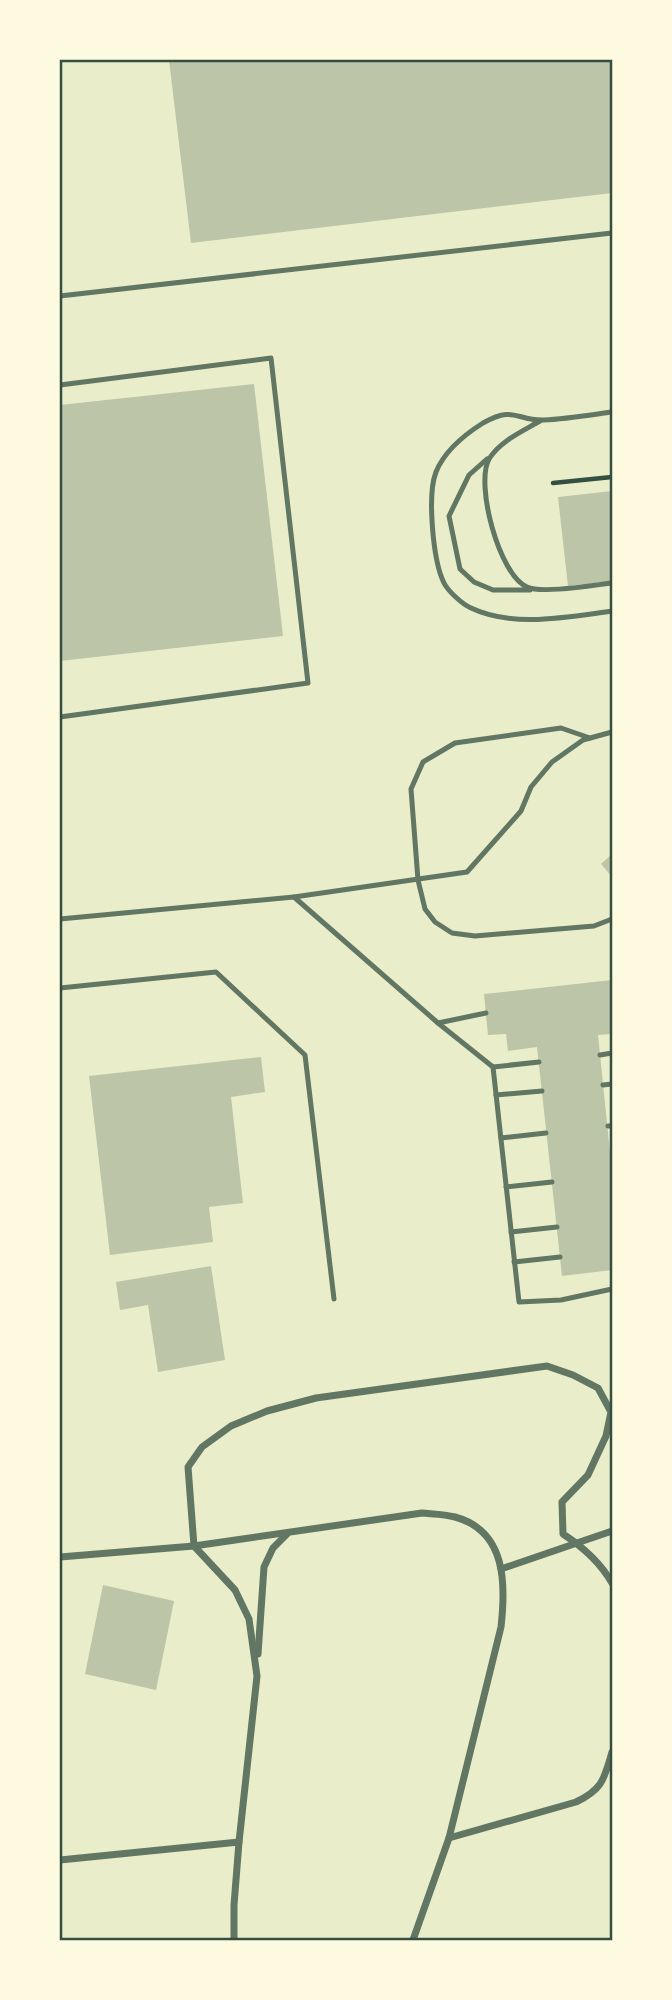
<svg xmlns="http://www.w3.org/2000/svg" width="672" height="2000" font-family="Mulish,sans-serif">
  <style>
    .building { fill: #bcc5a7 }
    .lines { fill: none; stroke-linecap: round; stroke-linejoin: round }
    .path { stroke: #344e41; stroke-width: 4.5 }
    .service { stroke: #617663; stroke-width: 5 }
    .minor { stroke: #617663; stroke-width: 7 }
    .neatline { fill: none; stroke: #344e41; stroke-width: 2.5 }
  </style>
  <rect width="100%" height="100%" fill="#e9edc9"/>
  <g class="building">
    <path d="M 169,60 L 612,60 L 612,193 L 191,243 Z"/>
    <path d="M 254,384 L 283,636 L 60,661 L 60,405 Z"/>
    <path d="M 612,491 L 612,581 L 568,586 L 558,497 Z"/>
    <path d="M 612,854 L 612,877 L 601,864 Z"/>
    <path d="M 612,980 L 612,1034 L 598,1035 L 612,1172 L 612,1270 L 562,1276 L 537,1047 L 508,1051 L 506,1034 L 488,1035 L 484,994 Z"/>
    <path d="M 261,1057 L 265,1092 L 231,1097 L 243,1203 L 209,1207 L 213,1242 L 110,1255 L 89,1076 Z"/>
    <path d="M 211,1266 L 225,1360 L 158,1372 L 148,1305 L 120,1310 L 116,1282 Z"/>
    <path d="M 103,1585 L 174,1601 L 156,1690 L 85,1674 Z"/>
  </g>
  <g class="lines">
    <path class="path" d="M 553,483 L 612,477"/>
    <g class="service">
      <path d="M 60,296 L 612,233"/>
      <path d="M 60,385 L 271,358 L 308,683 L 60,717"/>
      <path d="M 612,412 C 590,415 566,419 544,420 C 516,421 515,405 483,423 C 464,435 444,452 436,472 C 427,495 433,561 444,583 C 448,591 462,604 471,608 C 513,628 567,617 612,611"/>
      <path d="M 540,421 C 523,431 500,441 489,459 C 475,484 499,575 527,587 C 542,594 594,585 612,583"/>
      <path d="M 487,459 L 469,475 L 449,516 L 460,569 L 474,582 L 493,590 L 530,590"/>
      <path d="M 590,738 L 561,728 L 455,743 L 423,762 L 411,789 L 418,880 L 425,909 L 435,922 L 452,933 L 475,936 L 594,926 L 612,919"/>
      <path d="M 294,897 L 467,872 L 521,811 L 531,787 L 552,762 L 583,740 L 612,732"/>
      <path d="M 60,919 L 294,897 L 438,1023 L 493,1067 L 539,1062"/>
      <path d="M 60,988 L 216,972 L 305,1055 L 334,1299"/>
      <path d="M 438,1023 L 486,1013"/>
      <path d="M 600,1055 L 612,1053"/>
      <path d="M 493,1067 L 519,1302 L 561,1300 L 612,1289"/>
      <path d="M 603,1085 L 612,1084"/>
      <path d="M 496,1095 L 542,1091"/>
      <path d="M 608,1126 L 612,1126"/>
      <path d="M 501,1138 L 546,1133"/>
      <path d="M 506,1187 L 552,1182"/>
      <path d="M 511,1232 L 557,1227"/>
      <path d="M 514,1262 L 560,1257"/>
    </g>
    <g class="minor">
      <path d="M 60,1557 L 194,1546 L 422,1513 C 432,1514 444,1514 455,1517 C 506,1531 506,1583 501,1627 L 449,1838 L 413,1940"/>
      <path d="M 501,1569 L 612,1531"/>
      <path d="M 258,1654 L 264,1567 L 273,1548 L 287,1534"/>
      <path d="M 449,1838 L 576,1802 C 603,1789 604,1779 612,1752"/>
      <path d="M 60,1860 L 239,1842"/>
      <path d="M 234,1940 L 234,1905 L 239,1842 L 257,1676 L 249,1619 L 235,1590 L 194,1546 L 188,1467 L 202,1447 L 231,1426 L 267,1411 L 316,1398 L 547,1366 L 573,1375 L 598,1388 L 611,1412 L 606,1436 L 588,1475 L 562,1502 L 563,1534 C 583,1547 600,1562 612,1583"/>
    </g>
  </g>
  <rect width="672" height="2000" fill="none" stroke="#fefae0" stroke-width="122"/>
  <rect x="61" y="61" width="550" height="1878" class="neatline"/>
</svg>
